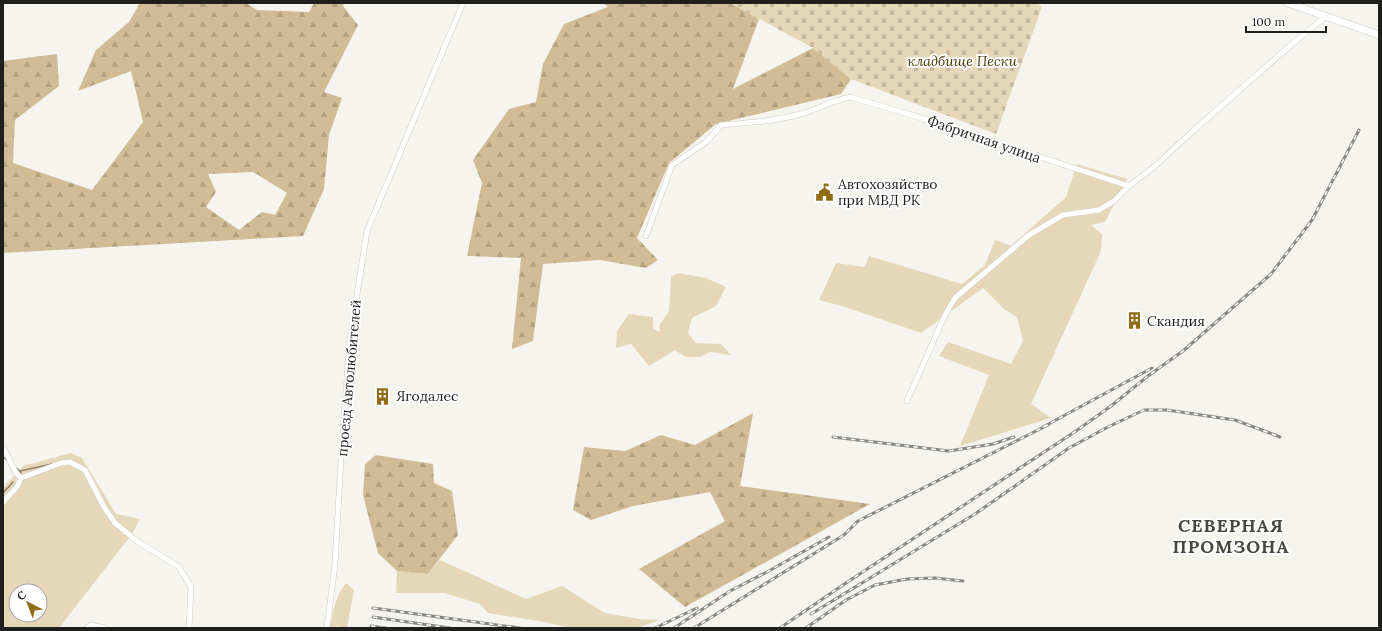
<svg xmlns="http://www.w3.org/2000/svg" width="1382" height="631" font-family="Lora,serif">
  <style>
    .grass { fill: #e7d7b9; fill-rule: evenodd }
    .forest { fill: url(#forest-firs); fill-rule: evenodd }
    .cemetery { fill: url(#cemetery-stones) }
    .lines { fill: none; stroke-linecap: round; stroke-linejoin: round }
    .stream { stroke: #908166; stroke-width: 1.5 }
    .street-casing { stroke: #cccac6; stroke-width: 6 }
    .secondary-casing { stroke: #cccac6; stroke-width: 8 }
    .street { stroke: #fff; stroke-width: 5 }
    .secondary { stroke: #fff; stroke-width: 7 }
    .rail-casing { stroke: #898885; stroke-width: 3 }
    .rail { stroke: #fff; stroke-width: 1.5; stroke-dasharray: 4.5; stroke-linecap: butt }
    .labels { text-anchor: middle; stroke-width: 4; stroke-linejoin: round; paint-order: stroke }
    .park-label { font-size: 14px; font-style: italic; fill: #4d3704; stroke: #fff }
    .street-label { font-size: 14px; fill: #1f1f1d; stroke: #fff }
    .poi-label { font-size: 14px; fill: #1f1f1d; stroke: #fff; text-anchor: start }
    .district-label { font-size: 18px; font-weight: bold; letter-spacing: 1px; fill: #474642; stroke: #fff }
  </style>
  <defs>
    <pattern id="forest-firs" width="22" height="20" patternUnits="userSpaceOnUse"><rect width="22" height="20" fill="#d1bc95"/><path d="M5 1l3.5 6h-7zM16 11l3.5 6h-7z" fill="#b3a180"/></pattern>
    <pattern id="cemetery-stones" width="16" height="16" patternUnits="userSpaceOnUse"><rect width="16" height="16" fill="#e7d7b9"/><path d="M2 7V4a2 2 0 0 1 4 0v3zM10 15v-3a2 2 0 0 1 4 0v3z" fill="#c6b89f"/></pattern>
  </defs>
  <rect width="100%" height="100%" fill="#f6f4ef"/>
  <g class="grass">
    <path d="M 1077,164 L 1127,179 L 1105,222 L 1091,225 L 1102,234 L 1101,251 L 1031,404 L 1051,418 L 960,446 L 989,375 L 939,356 L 948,342 L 1011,364 L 1023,341 L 1017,317 L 1005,310 L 983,288 L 921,333 L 842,306 L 819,300 L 836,263 L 865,267 L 869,256 L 962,284 L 985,265 L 995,240 L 1011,246 L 1066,197 Z"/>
    <path d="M 678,273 L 706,278 L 726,287 L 716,306 L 692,318 L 688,333 L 696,343 L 721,344 L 731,355 L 710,352 L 700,357 L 686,357 L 675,350 L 649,366 L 631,344 L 616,348 L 617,331 L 629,314 L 653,317 L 653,329 L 660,332 L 659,326 L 669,311 L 671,277 Z"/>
    <path d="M 71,453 L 82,458 L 116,514 L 140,519 L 132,534 L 59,628 L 3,628 L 3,488 L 23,466 ZM 16,591 L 40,591 L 40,615 L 16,615 Z"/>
    <path d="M 440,560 L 526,599 L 562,586 L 605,613 L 639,619 L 660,620 L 637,628 L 571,628 L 539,621 L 488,613 L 480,604 L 444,593 L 396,593 L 397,571 L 428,574 Z"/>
    <path d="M 346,583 L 354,590 L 347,628 L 335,626 L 334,628 L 330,628 C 333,611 335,597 346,583 Z"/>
  </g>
  <g class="forest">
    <path d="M 140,3 L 246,3 L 257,10 L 309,12 L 314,3 L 344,3 L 343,6 L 358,25 L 324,92 L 342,98 L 329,135 L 324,189 L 303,236 L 3,253 L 3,61 L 57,54 L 59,86 L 15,120 L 13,163 L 92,190 L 143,122 L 131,71 L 78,91 L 96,50 L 129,22 ZM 253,172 L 287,193 L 275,215 L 262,212 L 239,230 L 206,207 L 216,192 L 208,174 Z"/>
    <path d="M 603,3 L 730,3 L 759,19 L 733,89 L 813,48 L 851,79 L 841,94 L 716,124 L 669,163 L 637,238 L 658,260 L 646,268 L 600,260 L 543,264 L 533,341 L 512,349 L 521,258 L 467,256 L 482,183 L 473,160 L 509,109 L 536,102 L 543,64 L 564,24 L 608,7 Z"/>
    <path d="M 753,413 L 740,486 L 870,504 L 685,607 L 639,569 L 725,521 L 710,492 L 633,506 L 591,520 L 573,510 L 584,447 L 625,451 L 661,435 L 695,445 Z"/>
    <path d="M 376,455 L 433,464 L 434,483 L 452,491 L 458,535 L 428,574 L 397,571 L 378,553 L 363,495 L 365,464 Z"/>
  </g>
  <path class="cemetery" d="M 730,3 L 1037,3 L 1042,7 L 996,134 L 851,79 L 813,48 Z"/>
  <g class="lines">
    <g class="stream">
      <path d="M 3,457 L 8,461"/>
      <path d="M 14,466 L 20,471 L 21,473"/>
      <path d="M 20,471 L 52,464"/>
      <path d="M 3,493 L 13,482"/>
    </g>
    <defs>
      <g id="street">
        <path d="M 646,236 L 672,165 L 706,142 L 721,125 C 748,123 774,121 801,114 C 818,109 833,100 851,97 L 921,118 L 1129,186"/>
        <path d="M 907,401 L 945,315 L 955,298 L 1029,235 L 1063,215 L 1099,210 L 1114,201 L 1129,186 L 1154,167 L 1193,131 L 1291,45 L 1326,16"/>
        <path d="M 3,448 C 11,458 11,470 21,478 L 61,463 L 70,462 L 85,470 L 104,507 L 115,523 L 137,541 L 179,567 L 191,587 L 189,628"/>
        <path d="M 3,502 L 17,487 L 21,478"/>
        <path d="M 87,628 L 91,625 L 105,628"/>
        <path d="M 327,628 L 335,564 L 341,459 L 350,339 L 367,231 L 463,3"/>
      </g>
      <path id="secondary" d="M 1288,3 L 1379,35"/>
    </defs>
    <use href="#street" class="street-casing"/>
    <use href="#secondary" class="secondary-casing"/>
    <use href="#street" class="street"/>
    <use href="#secondary" class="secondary"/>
    <defs>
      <g id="rail">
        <path d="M 1043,427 L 1152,368"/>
        <path d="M 833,437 L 949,451 L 993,444 L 1014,437"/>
        <path d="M 373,608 L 520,628"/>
        <path d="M 811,614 L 975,514 L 1069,448 L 1108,427 L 1144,410 L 1167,410 L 1235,420 L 1280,437"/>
        <path d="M 373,617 L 450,628"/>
        <path d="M 371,626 L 386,628"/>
        <path d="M 655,628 L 697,608"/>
        <path d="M 674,628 L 730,591 L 767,572 L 829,537"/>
        <path d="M 694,628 L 844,535 L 858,521 L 1048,425"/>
        <path d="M 780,628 L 840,587 L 1076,431 L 1111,406 L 1148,376 L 1183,351 L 1271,274 L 1312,220 L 1359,130"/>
        <path d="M 806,628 L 846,600 L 875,585 L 907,579 L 935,578 L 963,581"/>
      </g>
    </defs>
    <use href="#rail" class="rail-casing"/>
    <use href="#rail" class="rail"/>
  </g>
  <defs>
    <symbol id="civic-bare" viewBox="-9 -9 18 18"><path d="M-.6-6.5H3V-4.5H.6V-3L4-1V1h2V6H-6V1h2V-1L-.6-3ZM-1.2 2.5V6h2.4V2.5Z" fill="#926c13" stroke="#fff" stroke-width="2.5" paint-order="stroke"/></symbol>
    <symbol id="building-bare" viewBox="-9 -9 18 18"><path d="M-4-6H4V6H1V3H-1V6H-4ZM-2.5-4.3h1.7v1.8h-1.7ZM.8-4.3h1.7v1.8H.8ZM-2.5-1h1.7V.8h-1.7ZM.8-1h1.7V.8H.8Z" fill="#926c13" stroke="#fff" stroke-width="2.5" paint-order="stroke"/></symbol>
  </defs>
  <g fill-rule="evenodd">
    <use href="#civic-bare" x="812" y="180" width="25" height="25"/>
    <use href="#building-bare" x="1122" y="308" width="25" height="25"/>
    <use href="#building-bare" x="370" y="384" width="25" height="25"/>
  </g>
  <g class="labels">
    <g class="park-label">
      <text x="962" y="66">кладбище Пески</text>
    </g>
    <g class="street-label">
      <text transform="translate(984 139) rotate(19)" y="5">Фабричная улица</text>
      <text transform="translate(349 378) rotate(-85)" y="5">проезд Автолюбителей</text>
    </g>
    <g class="poi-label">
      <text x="838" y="189">Автохозяйство<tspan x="838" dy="16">при МВД РК</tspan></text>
      <text x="1147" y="326">Скандия</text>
      <text x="396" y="401">Ягодалес</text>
    </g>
    <g class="district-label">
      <text x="1231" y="532">СЕВЕРНАЯ<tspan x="1231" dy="21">ПРОМЗОНА</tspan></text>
    </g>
  </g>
  <rect width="1382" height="631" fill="none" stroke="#1f1f1d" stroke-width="8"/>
  <g transform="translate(28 603) rotate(318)"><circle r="19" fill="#ffffff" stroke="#a5a5a5"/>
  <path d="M0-3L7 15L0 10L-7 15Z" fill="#926c13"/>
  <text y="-6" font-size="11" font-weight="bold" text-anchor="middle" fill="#1f1f1d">С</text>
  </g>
  <path d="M1246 26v6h80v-6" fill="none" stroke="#1f1f1d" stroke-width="2"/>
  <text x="1252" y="26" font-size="12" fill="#1f1f1d" stroke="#ffffff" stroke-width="3" paint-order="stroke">100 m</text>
</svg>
